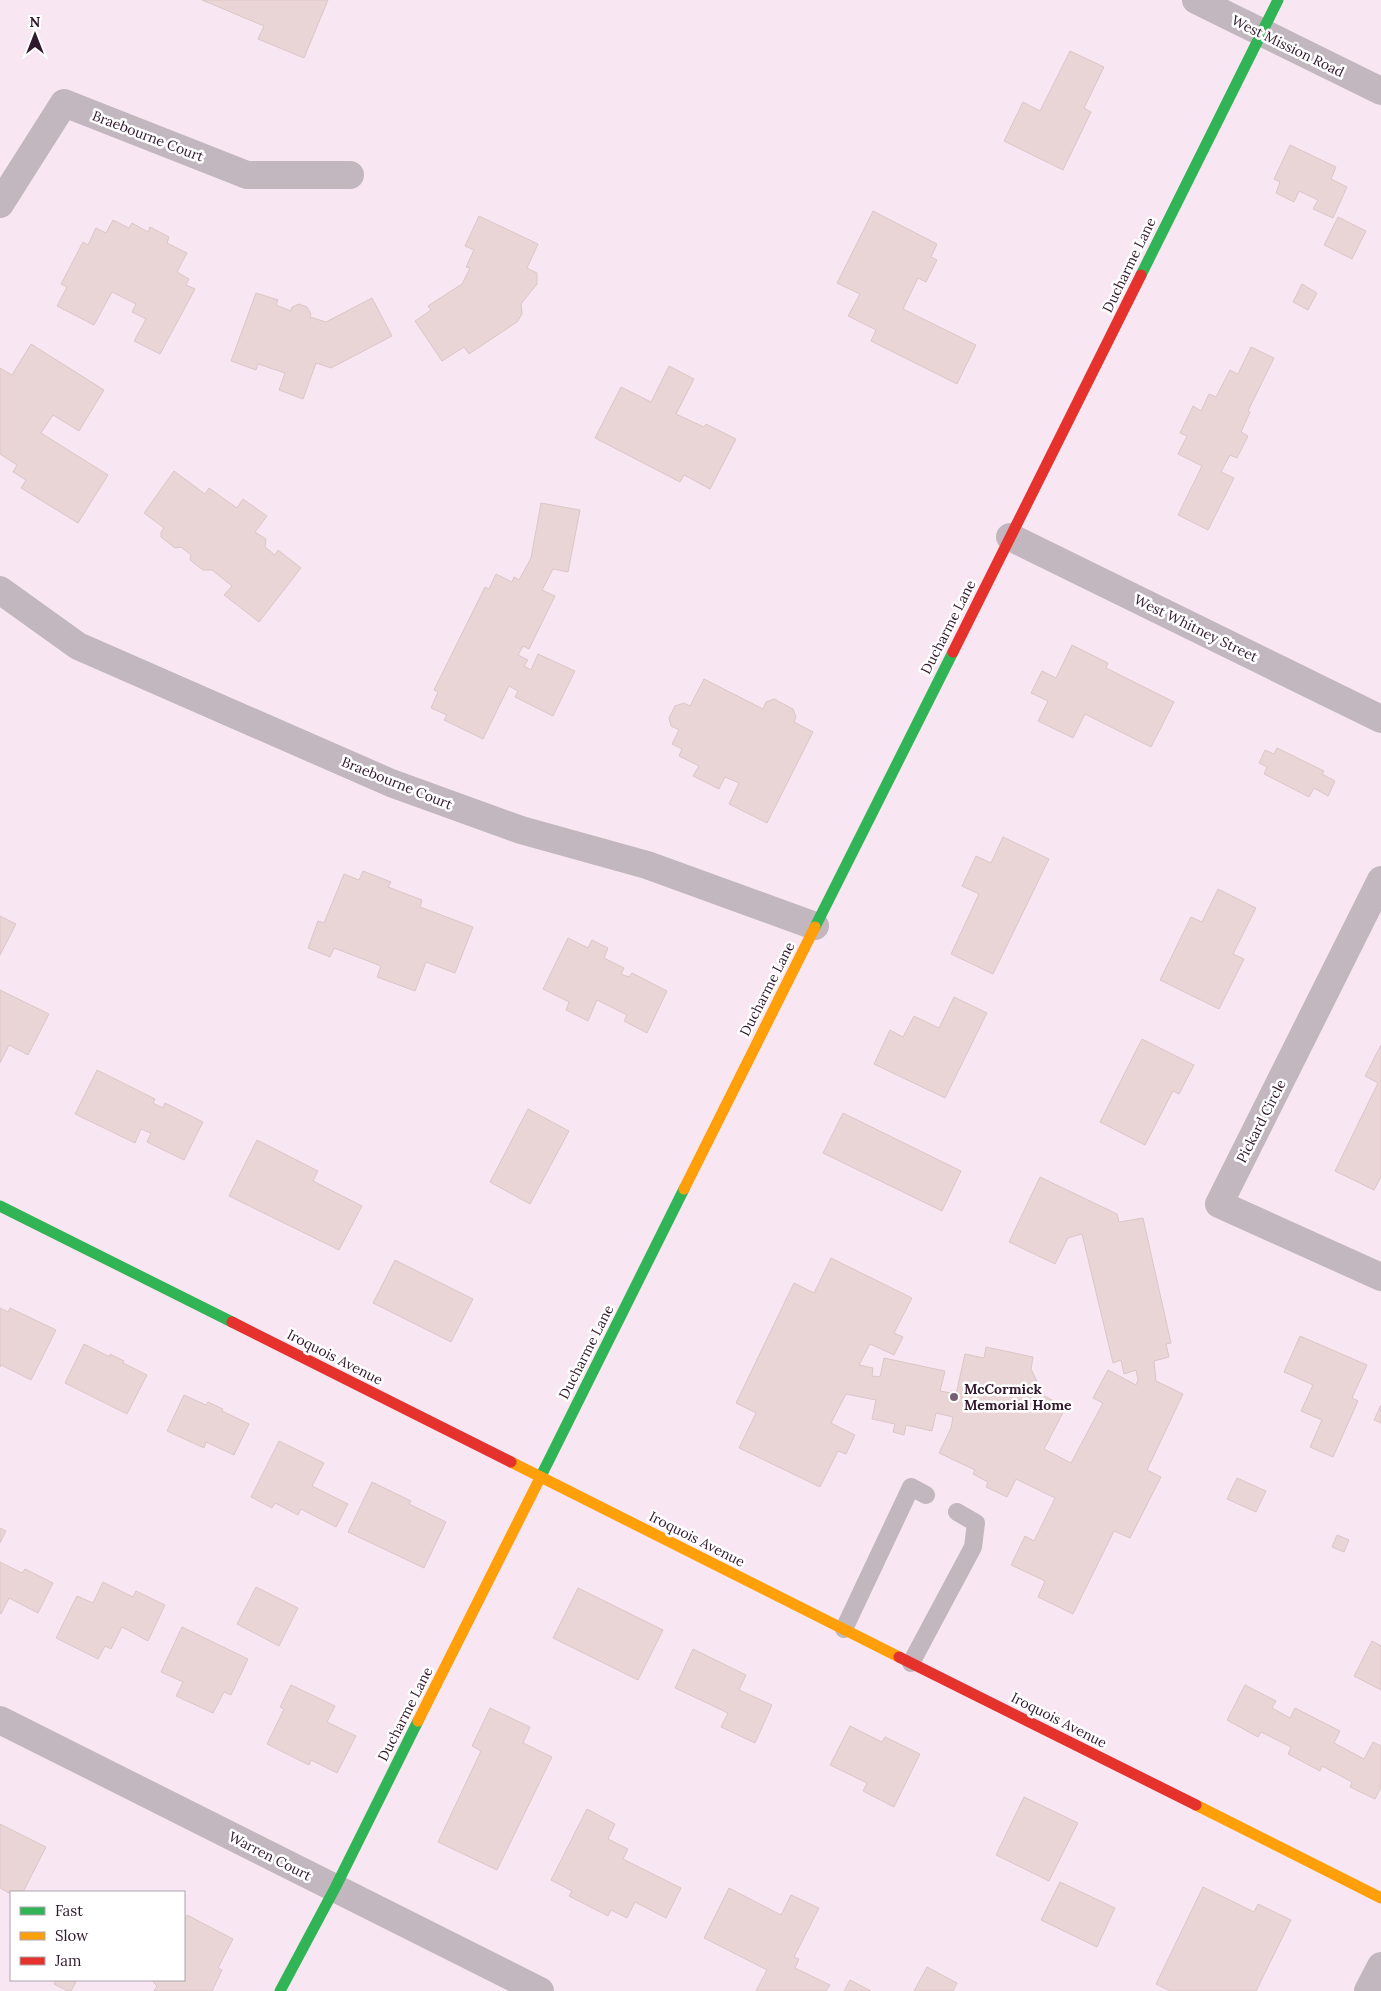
<svg xmlns="http://www.w3.org/2000/svg" width="1381" height="1991" font-family="Lora,serif">
  <style>
    .building { fill: #ead5d6; stroke: #dcc5c6 }
    .lines { fill: none; stroke-linecap: round; stroke-linejoin: round }
    .lane { stroke: #c2b7be; stroke-width: 18 }
    .street { stroke: #c2b7be; stroke-width: 28 }
    .fast { stroke: #30b455; stroke-width: 11 }
    .slow { stroke: #ff9f0a; stroke-width: 11 }
    .jam { stroke: #e5322d; stroke-width: 11 }
    .poi-dot { fill: #776071; stroke: #fff; stroke-width: 2 }
    .labels { text-anchor: middle; stroke-width: 5; stroke-linejoin: round; paint-order: stroke }
    .street-label { font-size: 14px; fill: #32182c; stroke: #fff }
    .poi-label { font-size: 14px; font-weight: bold; fill: #32182c; stroke: #fff; text-anchor: start }
  </style>
  <rect width="100%" height="100%" fill="#f8e7f2"/>
  <g class="building">
    <path d="M 202,0 L 328,0 L 304,58 L 258,39 L 264,26 Z"/>
    <path d="M 1070,51 L 1104,67 L 1084,108 L 1091,112 L 1063,170 L 1004,141 L 1023,102 L 1040,111 Z"/>
    <path d="M 1290,145 L 1336,167 L 1331,179 L 1347,187 L 1333,218 L 1313,209 L 1318,200 L 1299,191 L 1294,202 L 1276,193 L 1280,182 L 1274,179 Z"/>
    <path d="M 873,211 L 937,244 L 931,257 L 937,260 L 926,282 L 918,278 L 903,309 L 976,345 L 957,384 L 871,341 L 876,330 L 848,316 L 860,294 L 837,283 Z"/>
    <path d="M 479,216 L 538,244 L 527,268 L 537,273 L 537,284 L 521,304 L 522,314 L 517,322 L 469,354 L 464,347 L 442,361 L 415,321 L 431,310 L 428,306 L 462,284 L 470,268 L 466,267 L 474,250 L 465,246 Z"/>
    <path d="M 1338,217 L 1366,231 L 1352,259 L 1324,245 Z"/>
    <path d="M 113,220 L 129,228 L 132,223 L 148,232 L 150,227 L 169,237 L 167,243 L 187,253 L 177,272 L 189,279 L 186,285 L 195,289 L 160,354 L 134,341 L 146,319 L 132,312 L 136,304 L 112,292 L 94,325 L 57,306 L 67,287 L 61,284 L 83,242 L 88,245 L 96,228 L 106,233 Z"/>
    <path d="M 1302,284 L 1317,293 L 1308,310 L 1293,302 Z"/>
    <path d="M 256,293 L 278,300 L 276,305 L 291,311 L 292,307 L 299,304 L 307,307 L 311,314 L 310,317 L 326,322 L 372,298 L 392,336 L 331,368 L 316,363 L 303,399 L 279,390 L 285,373 L 258,364 L 256,370 L 231,361 Z"/>
    <path d="M 31,344 L 104,390 L 79,431 L 53,415 L 41,433 L 108,475 L 78,523 L 21,488 L 26,480 L 13,472 L 17,465 L 0,454 L 0,368 L 12,375 Z"/>
    <path d="M 1251,347 L 1274,358 L 1248,411 L 1250,412 L 1241,432 L 1248,436 L 1237,458 L 1230,455 L 1221,472 L 1234,478 L 1208,530 L 1178,515 L 1202,466 L 1178,454 L 1187,436 L 1180,433 L 1193,406 L 1201,411 L 1209,394 L 1216,397 L 1230,370 L 1238,374 Z"/>
    <path d="M 669,366 L 694,379 L 676,414 L 704,427 L 706,424 L 736,439 L 710,489 L 684,475 L 680,482 L 595,438 L 621,387 L 651,402 Z"/>
    <path d="M 174,471 L 205,494 L 209,488 L 237,508 L 243,499 L 267,516 L 255,532 L 266,539 L 265,547 L 275,555 L 278,550 L 301,568 L 259,622 L 224,595 L 232,586 L 212,570 L 203,570 L 190,560 L 191,555 L 181,547 L 175,548 L 161,537 L 161,532 L 164,528 L 144,513 Z"/>
    <path d="M 541,503 L 580,510 L 568,572 L 553,569 L 542,590 L 555,596 L 529,649 L 523,646 L 518,655 L 528,660 L 524,666 L 531,670 L 538,654 L 575,671 L 553,716 L 515,697 L 518,691 L 509,686 L 483,739 L 444,720 L 447,715 L 431,708 L 438,692 L 434,690 L 485,587 L 489,589 L 496,574 L 512,582 L 514,577 L 519,580 L 531,558 Z"/>
    <path d="M 1072,645 L 1108,663 L 1106,668 L 1174,702 L 1151,747 L 1085,714 L 1073,738 L 1038,721 L 1048,701 L 1031,693 L 1042,671 L 1056,678 Z"/>
    <path d="M 704,679 L 763,709 L 766,702 L 774,699 L 793,709 L 796,717 L 794,722 L 813,732 L 767,823 L 729,804 L 739,783 L 725,777 L 719,789 L 693,776 L 699,766 L 679,756 L 682,749 L 672,744 L 679,730 L 671,726 L 669,718 L 675,706 L 684,703 L 690,706 Z"/>
    <path d="M 1277,748 L 1324,771 L 1322,774 L 1335,781 L 1328,796 L 1314,788 L 1309,797 L 1264,774 L 1267,767 L 1259,763 L 1265,750 L 1274,754 Z"/>
    <path d="M 1003,837 L 1049,859 L 993,974 L 951,954 L 979,894 L 962,886 L 976,856 L 991,863 Z"/>
    <path d="M 363,871 L 391,882 L 388,887 L 422,900 L 420,907 L 473,927 L 455,973 L 426,962 L 415,991 L 377,977 L 381,966 L 334,948 L 330,957 L 308,948 L 318,921 L 324,923 L 344,874 L 359,880 Z"/>
    <path d="M 1218,889 L 1256,908 L 1233,954 L 1244,959 L 1219,1009 L 1160,980 L 1191,917 L 1202,922 Z"/>
    <path d="M 0,916 L 16,924 L 0,955 Z"/>
    <path d="M 568,938 L 588,948 L 592,940 L 608,948 L 604,958 L 624,968 L 621,974 L 629,977 L 632,973 L 667,991 L 647,1033 L 624,1021 L 627,1015 L 597,1000 L 588,1021 L 566,1010 L 569,1002 L 543,989 Z"/>
    <path d="M 0,990 L 49,1014 L 28,1055 L 9,1045 L 0,1063 Z"/>
    <path d="M 954,997 L 987,1013 L 945,1098 L 874,1064 L 890,1030 L 903,1037 L 914,1016 L 939,1028 Z"/>
    <path d="M 1142,1039 L 1194,1065 L 1179,1094 L 1173,1091 L 1145,1145 L 1100,1122 Z"/>
    <path d="M 1381,1045 L 1381,1177 L 1374,1190 L 1335,1171 L 1378,1083 L 1365,1076 Z"/>
    <path d="M 97,1070 L 155,1099 L 153,1103 L 163,1108 L 165,1103 L 203,1122 L 184,1160 L 147,1142 L 151,1133 L 141,1129 L 135,1143 L 75,1114 Z"/>
    <path d="M 528,1109 L 569,1131 L 530,1204 L 490,1182 Z"/>
    <path d="M 843,1113 L 961,1171 L 942,1211 L 823,1153 Z"/>
    <path d="M 257,1140 L 318,1171 L 313,1181 L 362,1206 L 339,1250 L 229,1196 Z"/>
    <path d="M 1040,1177 L 1117,1214 L 1119,1222 L 1143,1218 L 1171,1343 L 1166,1344 L 1169,1357 L 1154,1361 L 1156,1381 L 1183,1394 L 1147,1470 L 1161,1477 L 1130,1538 L 1114,1531 L 1073,1614 L 1038,1597 L 1045,1581 L 1011,1565 L 1025,1536 L 1034,1541 L 1055,1498 L 1016,1479 L 1007,1497 L 986,1487 L 988,1482 L 973,1474 L 975,1470 L 939,1453 L 951,1428 L 953,1417 L 936,1413 L 932,1431 L 906,1425 L 904,1435 L 893,1432 L 895,1424 L 872,1419 L 876,1400 L 846,1394 L 831,1423 L 855,1435 L 846,1454 L 838,1451 L 820,1487 L 739,1448 L 756,1413 L 736,1403 L 794,1283 L 814,1293 L 831,1258 L 912,1298 L 894,1333 L 903,1337 L 894,1355 L 870,1344 L 859,1365 L 873,1368 L 872,1376 L 880,1377 L 884,1358 L 945,1371 L 940,1391 L 956,1394 L 965,1354 L 984,1358 L 986,1347 L 1033,1357 L 1031,1369 L 1044,1396 L 1066,1407 L 1044,1449 L 1071,1463 L 1103,1403 L 1093,1398 L 1108,1370 L 1136,1385 L 1138,1380 L 1136,1370 L 1124,1374 L 1121,1360 L 1113,1363 L 1082,1234 L 1068,1238 L 1055,1264 L 1009,1242 Z"/>
    <path d="M 395,1260 L 473,1299 L 451,1342 L 373,1303 Z"/>
    <path d="M 0,1308 L 8,1312 L 10,1308 L 56,1330 L 31,1380 L 1,1365 L 0,1367 Z"/>
    <path d="M 1300,1336 L 1367,1365 L 1352,1398 L 1358,1401 L 1333,1457 L 1310,1447 L 1322,1420 L 1301,1411 L 1313,1385 L 1284,1372 Z"/>
    <path d="M 84,1344 L 110,1357 L 110,1354 L 124,1361 L 123,1363 L 147,1375 L 127,1414 L 65,1383 Z"/>
    <path d="M 184,1395 L 206,1405 L 208,1402 L 223,1409 L 222,1411 L 249,1424 L 234,1455 L 206,1442 L 204,1448 L 167,1431 Z"/>
    <path d="M 1381,1405 L 1381,1423 L 1374,1420 Z"/>
    <path d="M 279,1441 L 324,1463 L 312,1486 L 348,1504 L 336,1527 L 301,1509 L 298,1515 L 275,1503 L 272,1508 L 251,1497 Z"/>
    <path d="M 1237,1478 L 1266,1491 L 1256,1512 L 1227,1499 Z"/>
    <path d="M 372,1482 L 411,1501 L 409,1504 L 446,1522 L 424,1568 L 348,1532 Z"/>
    <path d="M 0,1528 L 6,1531 L 0,1543 Z"/>
    <path d="M 1337,1535 L 1349,1540 L 1344,1552 L 1332,1547 Z"/>
    <path d="M 0,1562 L 22,1573 L 25,1569 L 53,1583 L 38,1613 L 9,1598 L 1,1614 L 0,1613 Z"/>
    <path d="M 103,1582 L 133,1597 L 136,1591 L 165,1605 L 148,1641 L 122,1627 L 111,1649 L 105,1646 L 98,1659 L 56,1638 L 77,1596 L 93,1603 Z"/>
    <path d="M 256,1587 L 298,1608 L 279,1646 L 237,1624 Z"/>
    <path d="M 578,1588 L 663,1630 L 638,1680 L 553,1638 Z"/>
    <path d="M 182,1627 L 248,1659 L 231,1695 L 224,1692 L 213,1713 L 176,1696 L 183,1682 L 161,1672 Z"/>
    <path d="M 1372,1641 L 1381,1646 L 1381,1690 L 1354,1676 Z"/>
    <path d="M 693,1649 L 746,1675 L 739,1690 L 772,1705 L 755,1743 L 721,1727 L 728,1713 L 675,1688 Z"/>
    <path d="M 291,1685 L 335,1706 L 327,1722 L 356,1736 L 337,1773 L 311,1760 L 309,1765 L 267,1744 L 284,1709 L 280,1707 Z"/>
    <path d="M 1245,1685 L 1276,1701 L 1272,1708 L 1290,1718 L 1295,1708 L 1340,1731 L 1334,1743 L 1364,1759 L 1373,1742 L 1381,1746 L 1381,1787 L 1375,1799 L 1350,1787 L 1352,1782 L 1322,1766 L 1320,1771 L 1288,1754 L 1291,1747 L 1261,1732 L 1258,1737 L 1227,1720 Z"/>
    <path d="M 490,1708 L 530,1727 L 523,1743 L 552,1757 L 497,1870 L 438,1842 L 481,1751 L 472,1746 Z"/>
    <path d="M 850,1726 L 882,1742 L 885,1737 L 920,1754 L 894,1807 L 863,1791 L 867,1783 L 830,1765 Z"/>
    <path d="M 1024,1797 L 1078,1823 L 1049,1881 L 996,1855 Z"/>
    <path d="M 587,1809 L 615,1824 L 608,1839 L 628,1849 L 623,1859 L 681,1888 L 666,1918 L 635,1902 L 627,1918 L 611,1910 L 608,1916 L 569,1896 L 572,1891 L 551,1880 Z"/>
    <path d="M 0,1824 L 46,1847 L 23,1892 L 11,1892 L 11,1894 L 0,1888 Z"/>
    <path d="M 1060,1882 L 1115,1908 L 1097,1947 L 1041,1920 Z"/>
    <path d="M 1203,1887 L 1254,1912 L 1258,1904 L 1291,1920 L 1256,1991 L 1170,1991 L 1156,1984 Z"/>
    <path d="M 729,1888 L 781,1915 L 791,1895 L 819,1908 L 794,1957 L 799,1959 L 795,1968 L 830,1985 L 826,1991 L 756,1991 L 767,1970 L 704,1938 Z"/>
    <path d="M 187,1915 L 233,1939 L 218,1968 L 222,1970 L 212,1991 L 154,1991 L 157,1986 L 153,1982 L 154,1980 L 184,1980 L 184,1922 Z"/>
    <path d="M 927,1967 L 957,1983 L 953,1991 L 914,1991 Z"/>
    <path d="M 56,1980 L 72,1980 L 76,1982 L 71,1991 L 68,1991 L 54,1984 Z"/>
    <path d="M 850,1980 L 871,1991 L 844,1991 Z"/>
  </g>
  <g class="lines">
    <g class="lane">
      <path d="M 844,1629 L 911,1487 L 926,1495"/>
      <path d="M 911,1663 L 973,1547 L 976,1523 L 957,1512"/>
    </g>
    <g class="street">
      <path d="M 1196,0 L 1381,91"/>
      <path d="M 0,204 L 64,103 L 247,175 L 350,175"/>
      <path d="M 1010,537 L 1381,719"/>
      <path d="M 0,590 L 78,646 L 391,783 L 521,830 L 647,865 L 815,926"/>
      <path d="M 1381,880 L 1219,1204 L 1381,1277"/>
      <path d="M 0,1720 L 540,1991"/>
      <path d="M 1368,1991 L 1381,1966"/>
    </g>
    <g class="fast">
      <path d="M 1141,275 L 1278,0"/>
      <path d="M 815,927 L 953,652"/>
      <path d="M 0,1206 L 232,1322"/>
      <path d="M 539,1480 L 684,1189"/>
      <path d="M 280,1991 L 335,1888 L 418,1721"/>
    </g>
    <g class="slow">
      <path d="M 684,1189 L 815,927"/>
      <path d="M 511,1462 L 899,1657"/>
      <path d="M 418,1721 L 539,1480"/>
      <path d="M 1196,1805 L 1381,1898"/>
    </g>
    <g class="jam">
      <path d="M 953,652 L 1141,275"/>
      <path d="M 232,1322 L 511,1462"/>
      <path d="M 899,1657 L 1196,1805"/>
    </g>
  </g>
  <circle class="poi-dot" cx="954" cy="1397" r="5"/>
  <g class="labels">
    <g class="street-label">
      <text transform="translate(1288 46) rotate(26)" y="5">West Mission Road</text>
      <text transform="translate(148 136) rotate(21)" y="5">Braebourne Court</text>
      <text transform="translate(1129 265) rotate(-64)" y="5">Ducharme Lane</text>
      <text transform="translate(948 627) rotate(-63)" y="5">Ducharme Lane</text>
      <text transform="translate(1196 628) rotate(26)" y="5">West Whitney Street</text>
      <text transform="translate(397 783) rotate(22)" y="5">Braebourne Court</text>
      <text transform="translate(767 989) rotate(-63)" y="5">Ducharme Lane</text>
      <text transform="translate(1261 1121) rotate(-63)" y="5">Pickard Circle</text>
      <text transform="translate(586 1352) rotate(-63)" y="5">Ducharme Lane</text>
      <text transform="translate(335 1357) rotate(27)" y="5">Iroquois Avenue</text>
      <text transform="translate(697 1539) rotate(27)" y="5">Iroquois Avenue</text>
      <text transform="translate(405 1714) rotate(-63)" y="5">Ducharme Lane</text>
      <text transform="translate(1059 1720) rotate(27)" y="5">Iroquois Avenue</text>
      <text transform="translate(270 1856) rotate(27)" y="5">Warren Court</text>
    </g>
    <g class="poi-label">
      <text x="964" y="1394">McCormick<tspan x="964" dy="16">Memorial Home</tspan></text>
    </g>
  </g>
  <rect x="10" y="1891" width="175" height="90" fill="#ffffff" stroke="#ada3ab"/>
  <rect x="20" y="1907" width="25" height="8" fill="#30b455" stroke="#ada3ab"/>
  <text x="55" y="1916" font-size="15" fill="#32182c">Fast</text>
  <rect x="20" y="1932" width="25" height="8" fill="#ff9f0a" stroke="#ada3ab"/>
  <text x="55" y="1941" font-size="15" fill="#32182c">Slow</text>
  <rect x="20" y="1957" width="25" height="8" fill="#e5322d" stroke="#ada3ab"/>
  <text x="55" y="1966" font-size="15" fill="#32182c">Jam</text>
  <g transform="translate(35 35)" stroke="#ffffff" stroke-width="4" paint-order="stroke">
  <path d="M0-4L9 19L0 12L-9 19Z" fill="#32182c"/>
  <text y="-8" font-size="14" font-weight="bold" text-anchor="middle" fill="#32182c">N</text>
  </g>
</svg>
